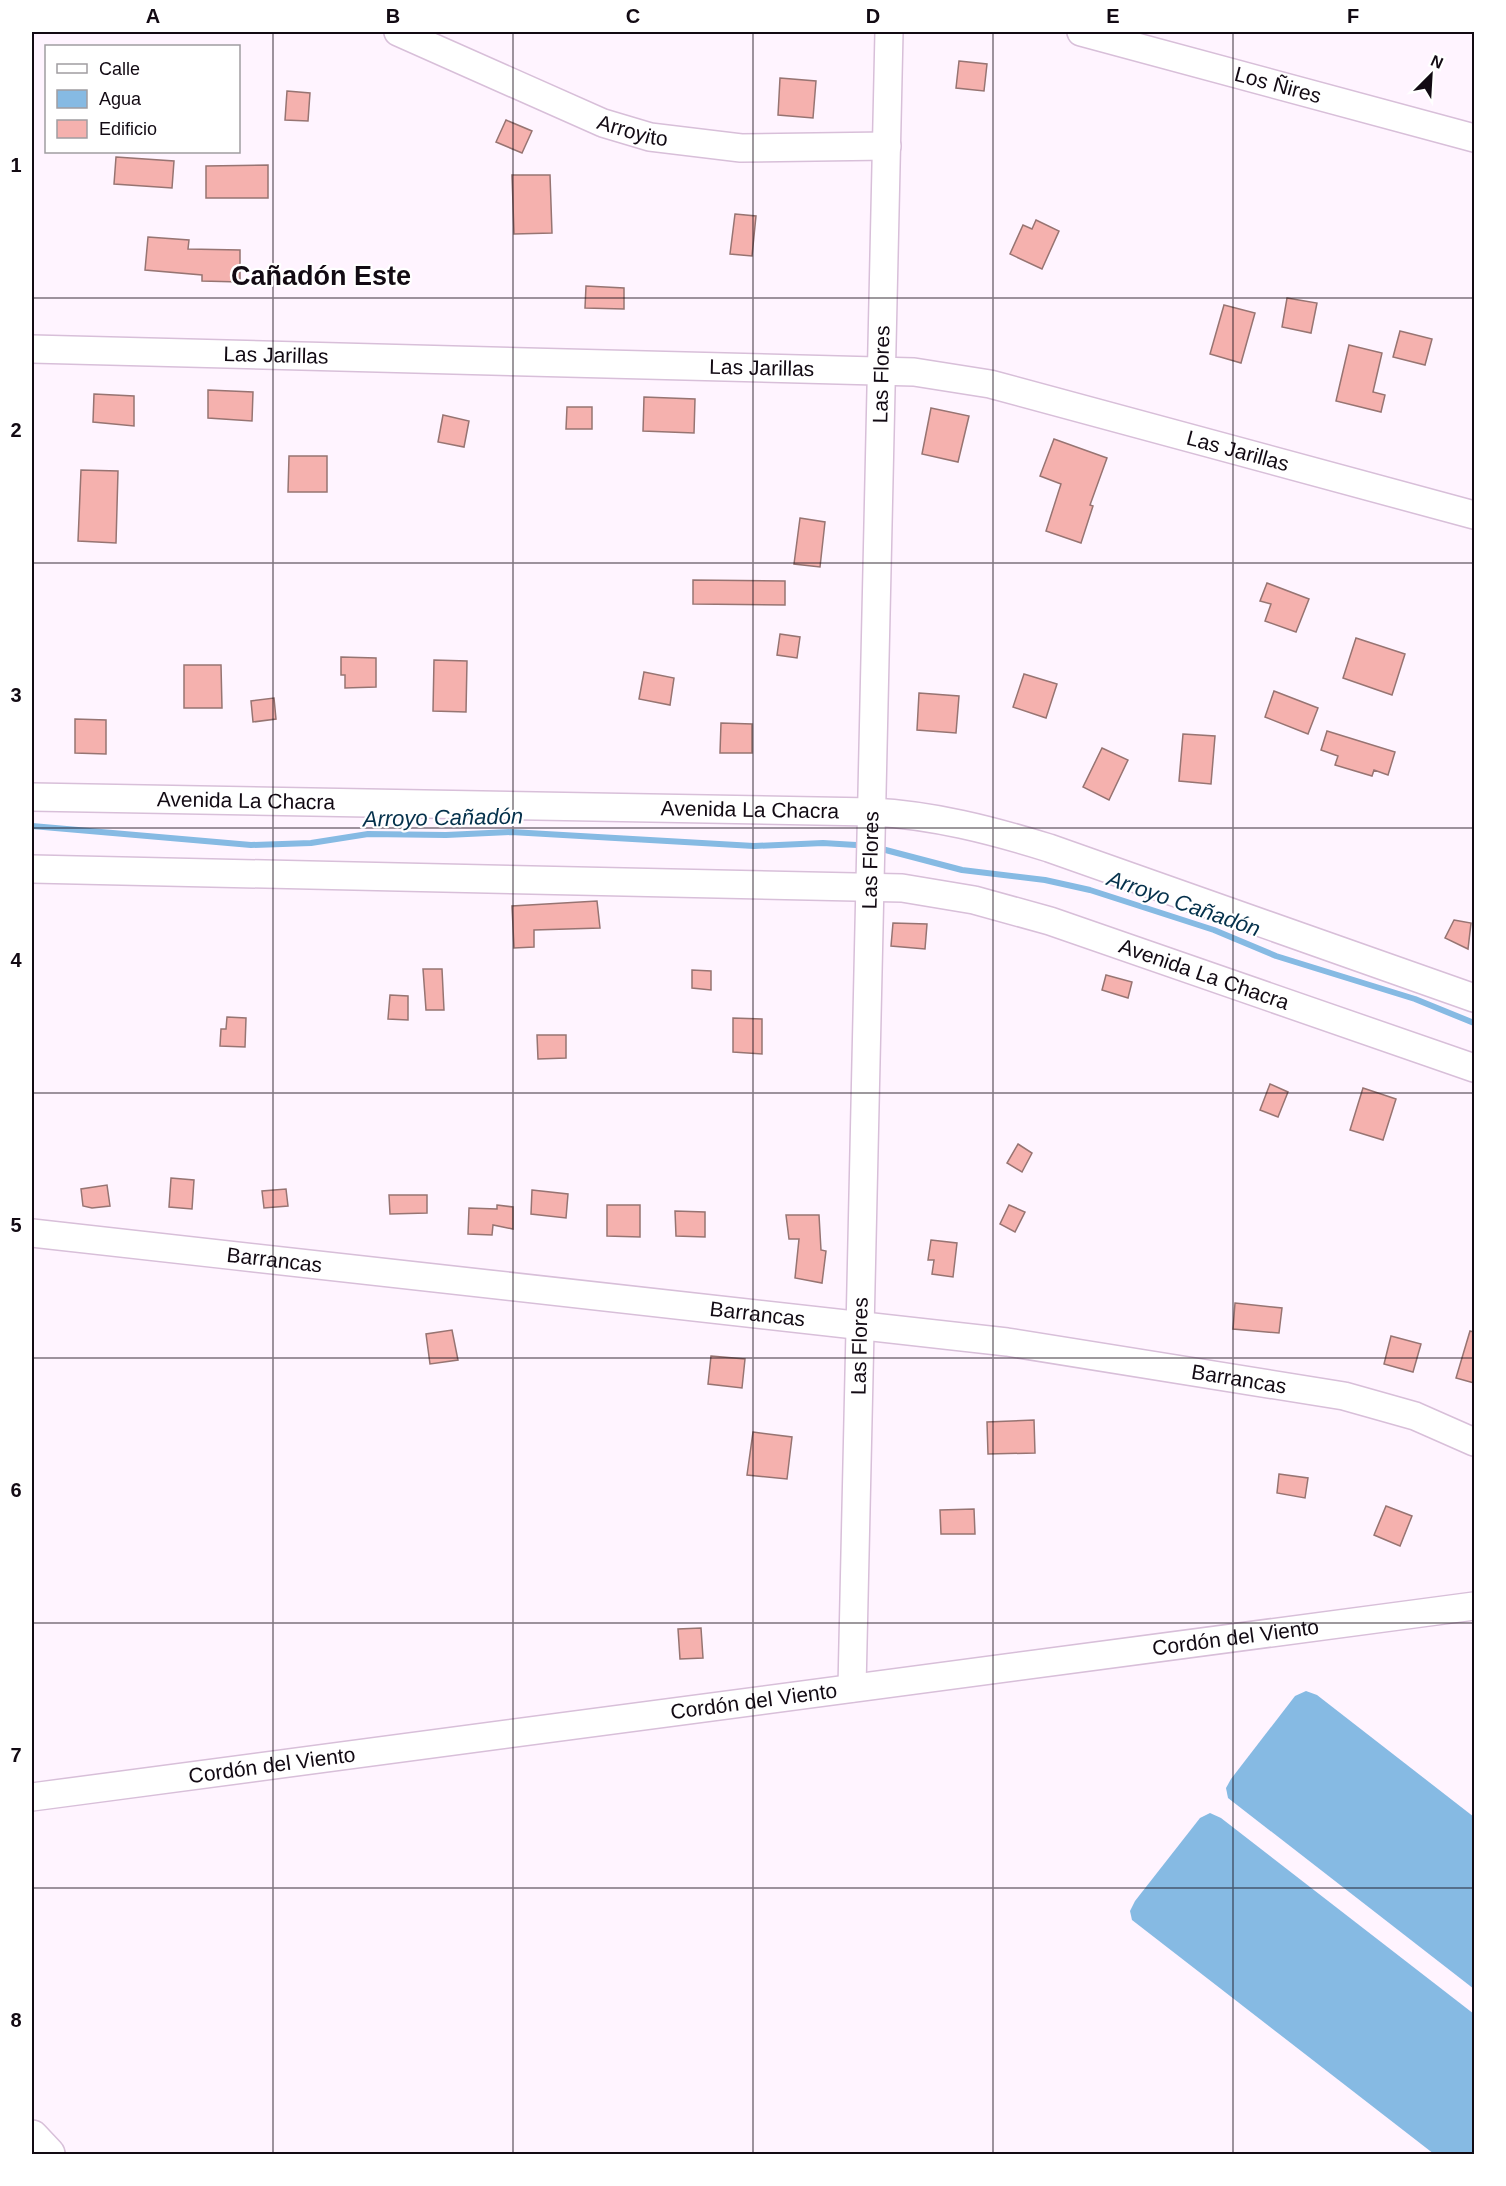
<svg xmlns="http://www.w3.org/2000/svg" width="1506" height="2186" font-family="Helvetica,sans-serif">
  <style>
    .water { fill: #86bae3 }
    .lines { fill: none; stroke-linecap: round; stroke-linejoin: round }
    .stream { stroke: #86bae3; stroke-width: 6 }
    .building { fill: #f5b1ae; stroke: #977472; stroke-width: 1.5 }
    .minor-casing { stroke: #d8bfd9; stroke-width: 30 }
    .highway-casing { stroke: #d8bfd9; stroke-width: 36 }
    .minor { stroke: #fff; stroke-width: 27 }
    .highway { stroke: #fff; stroke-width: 33 }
    .grid { fill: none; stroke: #120a13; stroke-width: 1.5; stroke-opacity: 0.55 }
    .labels { text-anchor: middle; stroke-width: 4.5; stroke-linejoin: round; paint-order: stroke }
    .street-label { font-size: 21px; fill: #120a13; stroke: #fff }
    .water-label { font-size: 22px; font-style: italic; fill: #05314c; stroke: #fff }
    .district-label { font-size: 27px; font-weight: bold; fill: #120a13; stroke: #fff }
    .neatline { fill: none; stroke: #120a13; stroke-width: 2 }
    .grid-label { font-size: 20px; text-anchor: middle; font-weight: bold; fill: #120a13 }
  </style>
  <rect width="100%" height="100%" fill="#fff4ff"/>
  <g class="water">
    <path d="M 1306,1691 L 1317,1695 L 1474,1817 L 1474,1989 L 1228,1798 L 1226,1788 L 1231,1779 L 1295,1696 Z"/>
    <path d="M 1210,1813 L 1221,1818 L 1474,2014 L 1474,2154 L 1434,2154 L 1132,1920 L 1130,1911 L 1135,1901 L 1200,1818 Z"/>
  </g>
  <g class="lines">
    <g class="stream">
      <path d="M 32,826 L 251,845 L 311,843 L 368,834 L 446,835 L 511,832 L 754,846 L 823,843 L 856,845"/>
      <path d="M 878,848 L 962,870 L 1045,880 L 1090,890 L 1214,930 L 1276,956 L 1415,999 L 1474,1023"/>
    </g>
  </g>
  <g class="building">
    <path d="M 959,61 L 987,64 L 984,91 L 956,88 Z"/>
    <path d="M 780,78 L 816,81 L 813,118 L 778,115 Z"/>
    <path d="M 287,91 L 310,93 L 308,121 L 285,120 Z"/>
    <path d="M 506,120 L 532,131 L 522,153 L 496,142 Z"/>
    <path d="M 116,157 L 174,161 L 172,188 L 114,184 Z"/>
    <path d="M 268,165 L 268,198 L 206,198 L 206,166 Z"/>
    <path d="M 512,175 L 550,175 L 552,233 L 514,234 Z"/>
    <path d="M 735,214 L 756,216 L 752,256 L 730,254 Z"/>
    <path d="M 1036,220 L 1059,231 L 1042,269 L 1010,254 L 1023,225 L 1032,229 Z"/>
    <path d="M 148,237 L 189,240 L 188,249 L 240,250 L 240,282 L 202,281 L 202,275 L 145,270 Z"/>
    <path d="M 586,286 L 624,288 L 624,309 L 585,308 Z"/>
    <path d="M 1287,298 L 1317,303 L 1311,333 L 1282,327 Z"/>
    <path d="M 1224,305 L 1255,313 L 1241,363 L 1210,354 Z"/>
    <path d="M 1400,331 L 1432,339 L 1425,365 L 1393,357 Z"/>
    <path d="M 1349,345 L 1382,353 L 1373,392 L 1385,395 L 1381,412 L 1336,401 Z"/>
    <path d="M 208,390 L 253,392 L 252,421 L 208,418 Z"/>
    <path d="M 94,394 L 134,396 L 134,426 L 93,422 Z"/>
    <path d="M 644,397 L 695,399 L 694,433 L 643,431 Z"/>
    <path d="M 567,407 L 592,407 L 592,429 L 566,429 Z"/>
    <path d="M 931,408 L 969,416 L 958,462 L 922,454 Z"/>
    <path d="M 443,415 L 469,421 L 464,447 L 438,442 Z"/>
    <path d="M 1054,439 L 1107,458 L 1090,505 L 1093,506 L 1081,543 L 1046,531 L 1061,484 L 1040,476 Z"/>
    <path d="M 289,456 L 327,456 L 327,492 L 288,492 Z"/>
    <path d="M 81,470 L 118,471 L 116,543 L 78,541 Z"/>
    <path d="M 800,518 L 825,522 L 820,567 L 794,564 Z"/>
    <path d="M 693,580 L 785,581 L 785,605 L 693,604 Z"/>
    <path d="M 1267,583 L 1309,599 L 1296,632 L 1265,621 L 1271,604 L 1260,601 Z"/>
    <path d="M 780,634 L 800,637 L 797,658 L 777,655 Z"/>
    <path d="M 1356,638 L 1405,654 L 1392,695 L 1343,678 Z"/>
    <path d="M 341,657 L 376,658 L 376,687 L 345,688 L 345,675 L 341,675 Z"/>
    <path d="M 434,660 L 467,661 L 466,712 L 433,711 Z"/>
    <path d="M 184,665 L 221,665 L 222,708 L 184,708 Z"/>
    <path d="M 644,672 L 674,678 L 670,705 L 639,699 Z"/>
    <path d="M 1024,674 L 1057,684 L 1046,718 L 1013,707 Z"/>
    <path d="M 1274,691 L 1318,708 L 1308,734 L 1265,717 Z"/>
    <path d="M 919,693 L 959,696 L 956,733 L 917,730 Z"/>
    <path d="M 274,698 L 276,719 L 253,722 L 251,701 Z"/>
    <path d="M 75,719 L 106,720 L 106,754 L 75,753 Z"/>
    <path d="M 721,723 L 752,724 L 752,753 L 720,753 Z"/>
    <path d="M 1327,731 L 1395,752 L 1388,775 L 1374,770 L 1372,776 L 1335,765 L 1338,756 L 1321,750 Z"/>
    <path d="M 1183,734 L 1215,736 L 1211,784 L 1179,781 Z"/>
    <path d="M 1102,748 L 1128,760 L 1109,800 L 1083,787 Z"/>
    <path d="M 597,901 L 600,928 L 534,930 L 534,947 L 514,948 L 512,906 Z"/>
    <path d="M 1454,920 L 1471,923 L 1468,949 L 1445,938 Z"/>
    <path d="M 893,923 L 927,924 L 925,949 L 891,946 Z"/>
    <path d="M 423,969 L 442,969 L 444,1010 L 426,1010 Z"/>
    <path d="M 692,970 L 711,971 L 711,990 L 692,988 Z"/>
    <path d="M 1106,975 L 1132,982 L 1128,998 L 1102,990 Z"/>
    <path d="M 390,995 L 408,996 L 408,1020 L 388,1019 Z"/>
    <path d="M 227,1017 L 246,1018 L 245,1047 L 220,1046 L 221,1029 L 226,1029 Z"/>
    <path d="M 733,1018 L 762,1019 L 762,1054 L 733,1052 Z"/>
    <path d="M 537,1035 L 566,1035 L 566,1058 L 538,1059 Z"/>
    <path d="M 1270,1084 L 1288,1092 L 1278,1117 L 1260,1110 Z"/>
    <path d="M 1363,1088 L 1396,1099 L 1383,1140 L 1350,1130 Z"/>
    <path d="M 1018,1144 L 1032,1153 L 1022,1172 L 1007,1163 Z"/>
    <path d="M 171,1178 L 194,1180 L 192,1209 L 169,1207 Z"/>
    <path d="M 107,1185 L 110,1206 L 92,1208 L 83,1206 L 81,1189 Z"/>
    <path d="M 286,1189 L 288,1206 L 264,1208 L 262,1191 Z"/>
    <path d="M 532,1190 L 568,1194 L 566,1218 L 531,1214 Z"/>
    <path d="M 389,1195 L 427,1195 L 427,1213 L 390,1214 Z"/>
    <path d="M 497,1205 L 513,1207 L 513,1229 L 493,1225 L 492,1235 L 468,1234 L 469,1208 L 497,1209 Z"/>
    <path d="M 607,1205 L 640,1205 L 640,1237 L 607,1236 Z"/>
    <path d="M 1009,1205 L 1025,1212 L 1015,1232 L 1000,1224 Z"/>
    <path d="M 675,1211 L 705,1212 L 705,1237 L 676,1236 Z"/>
    <path d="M 786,1215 L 819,1215 L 821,1250 L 826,1251 L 822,1283 L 795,1278 L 799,1239 L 789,1239 Z"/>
    <path d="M 931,1240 L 957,1243 L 953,1277 L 932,1274 L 934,1260 L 928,1260 Z"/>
    <path d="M 1235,1303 L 1282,1308 L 1279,1333 L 1233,1329 Z"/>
    <path d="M 452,1330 L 458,1360 L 430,1364 L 426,1334 Z"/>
    <path d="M 1470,1331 L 1474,1332 L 1474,1383 L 1456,1378 Z"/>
    <path d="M 1391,1336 L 1421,1344 L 1413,1372 L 1384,1364 Z"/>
    <path d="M 711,1356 L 745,1359 L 742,1388 L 708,1384 Z"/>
    <path d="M 1034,1420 L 1035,1453 L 988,1454 L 987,1422 Z"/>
    <path d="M 753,1432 L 792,1437 L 787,1479 L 747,1475 Z"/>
    <path d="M 1279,1474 L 1308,1478 L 1305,1498 L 1277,1493 Z"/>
    <path d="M 1386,1506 L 1412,1516 L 1400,1546 L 1374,1535 Z"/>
    <path d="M 974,1509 L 975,1534 L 941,1534 L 940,1510 Z"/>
    <path d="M 701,1628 L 703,1658 L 680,1659 L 678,1629 Z"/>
  </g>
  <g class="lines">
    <defs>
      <g id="minor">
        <path id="s1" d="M 398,32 L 603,123 L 650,137 L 741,148 L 887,146"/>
        <path id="s2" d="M 1081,32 L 1474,138"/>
        <path id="s3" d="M 32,349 L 914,372 L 990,384 L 1474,515"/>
        <path id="s4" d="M 32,797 L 872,812 C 933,815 991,830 1049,848 L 1474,998"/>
        <path id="s5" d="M 32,869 L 902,888 L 974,900 L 1050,921 L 1474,1068"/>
        <path id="s6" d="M 32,1233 L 1007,1342 L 1344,1396 L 1415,1416 L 1474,1442"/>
        <path id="s7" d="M 852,1688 L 889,32"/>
        <path id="s8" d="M 32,1797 L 1474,1606"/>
      </g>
      <path id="highway" d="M 32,2137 L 48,2154"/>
    </defs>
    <use href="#minor" class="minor-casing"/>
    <use href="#highway" class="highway-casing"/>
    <use href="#minor" class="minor"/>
    <use href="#highway" class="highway"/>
  </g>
  <path class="grid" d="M 273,32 L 273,2154M 513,32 L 513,2154M 753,32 L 753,2154M 993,32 L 993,2154M 1233,32 L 1233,2154M 32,298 L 1474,298M 32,563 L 1474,563M 32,828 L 1474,828M 32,1093 L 1474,1093M 32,1358 L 1474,1358M 32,1623 L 1474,1623M 32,1888 L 1474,1888"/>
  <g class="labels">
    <g class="street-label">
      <text dy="7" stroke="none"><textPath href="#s2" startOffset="204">Los Ñires</textPath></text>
      <text dy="7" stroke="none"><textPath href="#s1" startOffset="255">Arroyito</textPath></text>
      <text dy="7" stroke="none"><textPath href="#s3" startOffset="244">Las Jarillas</textPath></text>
      <text dy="7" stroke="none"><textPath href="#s3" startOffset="730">Las Jarillas</textPath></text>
      <text dy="7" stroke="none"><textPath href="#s7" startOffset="1314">Las Flores</textPath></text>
      <text dy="7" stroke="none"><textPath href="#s3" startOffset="1216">Las Jarillas</textPath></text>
      <text dy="7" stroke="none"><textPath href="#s4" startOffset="214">Avenida La Chacra</textPath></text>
      <text dy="7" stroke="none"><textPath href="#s4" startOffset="718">Avenida La Chacra</textPath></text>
      <text dy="7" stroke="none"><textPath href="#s7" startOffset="828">Las Flores</textPath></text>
      <text dy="7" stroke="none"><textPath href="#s5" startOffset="1185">Avenida La Chacra</textPath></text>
      <text dy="7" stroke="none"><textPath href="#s6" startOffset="244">Barrancas</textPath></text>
      <text dy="7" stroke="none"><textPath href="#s6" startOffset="730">Barrancas</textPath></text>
      <text dy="7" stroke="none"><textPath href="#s7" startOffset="342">Las Flores</textPath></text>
      <text dy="7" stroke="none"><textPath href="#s6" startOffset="1216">Barrancas</textPath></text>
      <text dy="7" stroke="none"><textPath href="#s8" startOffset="1214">Cordón del Viento</textPath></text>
      <text dy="7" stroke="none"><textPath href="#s8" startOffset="728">Cordón del Viento</textPath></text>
      <text dy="7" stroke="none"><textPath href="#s8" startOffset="242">Cordón del Viento</textPath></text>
    </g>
    <g class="water-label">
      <text transform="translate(443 817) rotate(-1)" y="8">Arroyo Cañadón</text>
      <text transform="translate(1184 903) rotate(19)" y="8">Arroyo Cañadón</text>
    </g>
    <g class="district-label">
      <text x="321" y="285">Cañadón Este</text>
    </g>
  </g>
  <rect width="1506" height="2186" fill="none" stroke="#ffffff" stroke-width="66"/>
  <rect x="45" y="45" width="195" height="108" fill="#ffffff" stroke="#a09da1" stroke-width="1.5"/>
  <rect x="57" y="64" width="30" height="9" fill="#ffffff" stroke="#a09da1" stroke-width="1.5"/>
  <text x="99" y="75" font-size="18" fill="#120a13">Calle</text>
  <rect x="57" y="90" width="30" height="18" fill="#86bae3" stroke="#a09da1" stroke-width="1.5"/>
  <text x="99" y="105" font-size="18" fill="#120a13">Agua</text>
  <rect x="57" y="120" width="30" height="18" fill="#f5b1ae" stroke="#a09da1" stroke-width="1.5"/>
  <text x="99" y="135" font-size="18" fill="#120a13">Edificio</text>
  <g transform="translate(1431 75) rotate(24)" stroke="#ffffff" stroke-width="4.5" paint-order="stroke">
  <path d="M0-4.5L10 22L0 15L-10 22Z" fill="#120a13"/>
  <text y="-9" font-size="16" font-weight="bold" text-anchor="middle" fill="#120a13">N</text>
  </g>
  <rect x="33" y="33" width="1440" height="2120" class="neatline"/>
  <g class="grid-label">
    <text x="153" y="23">A</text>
    <text x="393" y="23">B</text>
    <text x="633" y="23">C</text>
    <text x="873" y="23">D</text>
    <text x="1113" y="23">E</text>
    <text x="1353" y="23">F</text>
    <text x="16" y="172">1</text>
    <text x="16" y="437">2</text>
    <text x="16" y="702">3</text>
    <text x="16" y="967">4</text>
    <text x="16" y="1232">5</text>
    <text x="16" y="1497">6</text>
    <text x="16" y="1762">7</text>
    <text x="16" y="2027">8</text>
  </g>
</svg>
